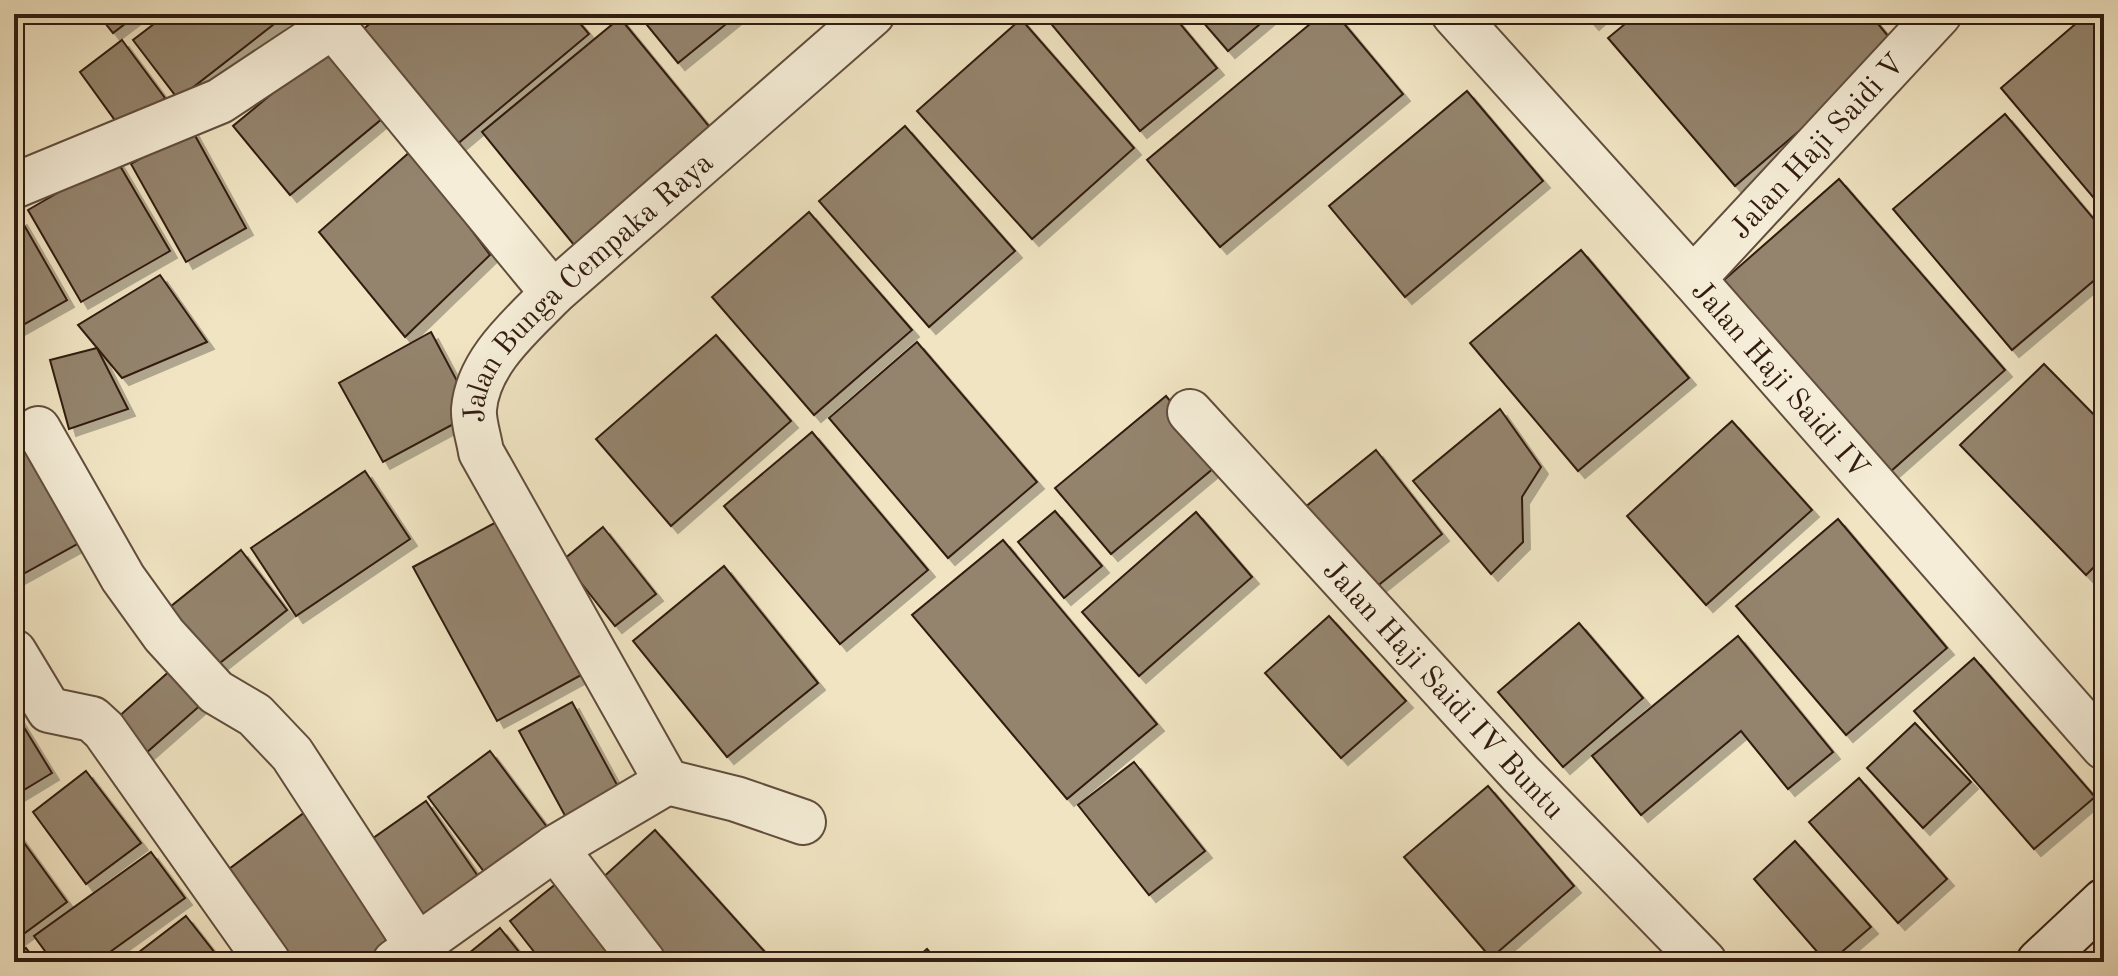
<svg xmlns="http://www.w3.org/2000/svg" width="2118" height="976" font-family="'Old Standard TT',serif">
  <style>
    .building { fill: #94846d; stroke: #311b11; stroke-width: 2; filter: url(#shadow) }
    .lines { fill: none; stroke-linecap: round; stroke-linejoin: round }
    .street-casing { stroke: #614d3d; stroke-width: 48 }
    .secondary-casing { stroke: #311b11; stroke-width: 48 }
    .street { stroke: #f5edd7; stroke-width: 44 }
    .secondary { stroke: #f5edd7; stroke-width: 44 }
    .labels { text-anchor: middle; stroke-width: 8; stroke-linejoin: round; paint-order: stroke }
    .street-label { font-size: 30px; fill: #311b11; stroke: #f5edd7 }
  </style>
  <defs>
    <filter id="shadow"><feDropShadow dx="7" dy="7" stdDeviation="0" flood-color="#0004"/></filter>
  </defs>
  <rect width="100%" height="100%" fill="#f0e4c2"/>
  <filter id="stains"><feTurbulence type="fractalNoise" baseFrequency=".0025" numOctaves="4"/><feColorMatrix values="0 0 0 0 .2 0 0 0 0 .09 0 0 0 0 .02 0 0 0 .5 -.17"/></filter>
  <radialGradient id="worn" r=".72"><stop offset=".6" stop-color="#630" stop-opacity="0"/><stop offset="1" stop-color="#630" stop-opacity=".3"/></radialGradient>
  <g class="building">
    <path d="M 98,14 L 138,14 L 113,33 Z"/>
    <path d="M 167,14 L 287,14 L 178,99 L 133,40 Z"/>
    <path d="M 381,14 L 572,14 L 589,34 L 455,146 L 360,32 Z"/>
    <path d="M 638,14 L 734,14 L 736,16 L 678,63 Z"/>
    <path d="M 1043,14 L 1172,14 L 1217,68 L 1140,131 Z"/>
    <path d="M 1196,14 L 1272,14 L 1228,51 Z"/>
    <path d="M 1322,14 L 1336,14 L 1403,94 L 1220,247 L 1147,160 Z"/>
    <path d="M 1584,14 L 1602,14 L 1592,23 Z"/>
    <path d="M 1637,14 L 1870,14 L 1897,47 L 1735,186 L 1608,38 Z"/>
    <path d="M 2087,14 L 2104,14 L 2104,210 L 2001,88 Z"/>
    <path d="M 620,18 L 722,142 L 583,256 L 482,132 Z"/>
    <path d="M 1021,19 L 1134,148 L 1032,239 L 917,111 Z"/>
    <path d="M 122,40 L 165,98 L 122,130 L 80,72 Z"/>
    <path d="M 326,49 L 383,118 L 290,195 L 233,126 Z"/>
    <path d="M 1467,91 L 1543,181 L 1405,297 L 1329,206 Z"/>
    <path d="M 2005,114 L 2104,231 L 2104,272 L 2012,350 L 1893,209 Z"/>
    <path d="M 905,126 L 1015,251 L 929,327 L 819,201 Z"/>
    <path d="M 192,130 L 246,228 L 186,262 L 131,164 Z"/>
    <path d="M 412,150 L 490,255 L 405,337 L 319,232 Z"/>
    <path d="M 116,159 L 170,251 L 81,302 L 28,210 Z"/>
    <path d="M 1839,179 L 2005,370 L 1890,472 L 1724,280 Z"/>
    <path d="M 809,212 L 912,330 L 814,415 L 712,297 Z"/>
    <path d="M 20,218 L 67,300 L 14,330 L 14,221 Z"/>
    <path d="M 1581,250 L 1689,378 L 1578,471 L 1470,343 Z"/>
    <path d="M 160,275 L 207,342 L 122,378 L 78,325 Z"/>
    <path d="M 431,332 L 474,413 L 383,462 L 339,383 Z"/>
    <path d="M 716,335 L 791,421 L 671,526 L 596,439 Z"/>
    <path d="M 917,342 L 1037,482 L 948,558 L 829,418 Z"/>
    <path d="M 97,348 L 128,409 L 69,429 L 50,360 Z"/>
    <path d="M 2044,364 L 2104,425 L 2104,557 L 2086,575 L 1960,445 Z"/>
    <path d="M 1166,396 L 1221,462 L 1111,554 L 1055,488 Z"/>
    <path d="M 1500,409 L 1541,467 L 1522,497 L 1523,542 L 1491,574 L 1413,481 Z"/>
    <path d="M 1732,421 L 1812,510 L 1706,605 L 1627,516 Z"/>
    <path d="M 14,425 L 79,543 L 14,579 Z"/>
    <path d="M 812,432 L 928,570 L 840,644 L 724,506 Z"/>
    <path d="M 1376,450 L 1442,534 L 1365,596 L 1299,512 Z"/>
    <path d="M 365,471 L 410,539 L 296,616 L 251,548 Z"/>
    <path d="M 1055,511 L 1102,566 L 1064,598 L 1018,542 Z"/>
    <path d="M 1196,512 L 1252,577 L 1139,676 L 1082,612 Z"/>
    <path d="M 1838,519 L 1947,648 L 1846,735 L 1736,606 Z"/>
    <path d="M 500,520 L 583,674 L 497,721 L 413,567 Z"/>
    <path d="M 603,527 L 656,594 L 615,626 L 563,560 Z"/>
    <path d="M 1003,540 L 1157,724 L 1067,799 L 912,615 Z"/>
    <path d="M 241,550 L 287,610 L 211,670 L 165,611 Z"/>
    <path d="M 724,566 L 818,683 L 727,757 L 633,641 Z"/>
    <path d="M 1329,616 L 1406,701 L 1341,758 L 1265,673 Z"/>
    <path d="M 1579,623 L 1643,698 L 1563,767 L 1498,692 Z"/>
    <path d="M 1738,636 L 1833,752 L 1788,789 L 1741,731 L 1641,815 L 1592,756 Z"/>
    <path d="M 1974,658 L 2095,797 L 2034,849 L 1914,711 Z"/>
    <path d="M 173,668 L 203,703 L 146,753 L 116,719 Z"/>
    <path d="M 572,702 L 622,794 L 569,823 L 519,731 Z"/>
    <path d="M 14,711 L 52,773 L 14,796 Z"/>
    <path d="M 1915,723 L 1971,782 L 1923,828 L 1867,768 Z"/>
    <path d="M 490,751 L 553,835 L 491,881 L 428,797 Z"/>
    <path d="M 1134,762 L 1205,851 L 1149,895 L 1078,805 Z"/>
    <path d="M 86,771 L 141,843 L 86,884 L 33,812 Z"/>
    <path d="M 1859,778 L 1947,879 L 1898,923 L 1809,822 Z"/>
    <path d="M 1488,786 L 1574,886 L 1491,958 L 1404,857 Z"/>
    <path d="M 426,801 L 484,885 L 417,931 L 359,848 Z"/>
    <path d="M 309,809 L 403,934 L 366,962 L 281,962 L 217,878 Z"/>
    <path d="M 14,829 L 67,902 L 14,941 Z"/>
    <path d="M 655,830 L 774,962 L 672,962 L 599,881 Z"/>
    <path d="M 1795,841 L 1871,927 L 1830,962 L 1826,962 L 1754,879 Z"/>
    <path d="M 151,852 L 185,898 L 96,962 L 53,962 L 34,936 Z"/>
    <path d="M 557,883 L 609,948 L 592,962 L 542,962 L 510,921 Z"/>
    <path d="M 186,916 L 222,962 L 126,962 Z"/>
    <path d="M 500,928 L 527,962 L 458,962 Z"/>
    <path d="M 26,948 L 37,962 L 14,962 L 14,957 Z"/>
    <path d="M 927,949 L 938,962 L 912,962 Z"/>
  </g>
  <g class="lines">
    <defs>
      <g id="street">
        <path d="M 323,14 L 553,293"/>
        <path id="s1" d="M 1454,14 L 1693,279 L 2104,747"/>
        <path d="M 14,186 L 220,101 L 333,26"/>
        <path id="s2" d="M 1693,279 L 1939,14"/>
        <path id="s3" d="M 1190,412 L 1520,773 L 1704,962"/>
        <path d="M 38,429 L 123,578 L 164,635 L 216,692 L 255,715 L 292,754 L 417,946"/>
        <path d="M 14,652 L 49,710 L 92,719 L 104,730 L 268,962"/>
        <path id="s4" d="M 803,822 L 736,799 L 667,782 L 481,452 C 479,438 473,422 474,409 C 478,361 522,325 553,293 L 872,14"/>
        <path d="M 555,848 L 643,962"/>
        <path d="M 395,962 L 555,848 L 667,782"/>
      </g>
      <path id="secondary" d="M 2039,962 L 2104,901"/>
    </defs>
    <use href="#street" class="street-casing"/>
    <use href="#secondary" class="secondary-casing"/>
    <use href="#street" class="street"/>
    <use href="#secondary" class="secondary"/>
  </g>
  <g class="labels">
    <g class="street-label">
      <text dy="10" stroke="none"><textPath href="#s2" startOffset="182">Jalan Haji Saidi V</textPath></text>
      <text dy="10" stroke="none"><textPath href="#s4" startOffset="732">Jalan Bunga Cempaka Raya</textPath></text>
      <text dy="10" stroke="none"><textPath href="#s1" startOffset="490">Jalan Haji Saidi IV</textPath></text>
      <text dy="10" stroke="none"><textPath href="#s3" startOffset="376">Jalan Haji Saidi IV Buntu</textPath></text>
    </g>
  </g>
  <rect width="2118" height="976" fill="none" stroke="#f0e4c2" stroke-width="48"/>
  <rect x="16" y="16" width="2086" height="944" fill="none" stroke="#311b11" stroke-width="4"/>
  <rect x="24" y="24" width="2070" height="928" fill="none" stroke="#311b11" stroke-width="2"/>
  <rect width="100%" height="100%" filter="url(#stains)"/>
  <rect width="100%" height="100%" fill="url(#worn)"/>
</svg>
